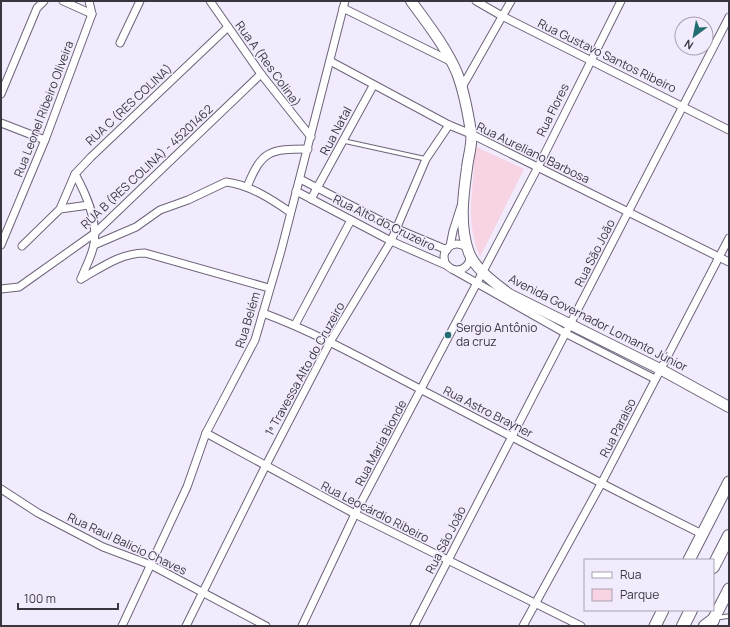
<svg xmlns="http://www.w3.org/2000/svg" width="730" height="627" font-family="Manrope,sans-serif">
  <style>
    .green { fill: #f8d3e4 }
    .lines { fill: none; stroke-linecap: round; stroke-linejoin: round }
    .service-casing { stroke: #6d6478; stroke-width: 5.5 }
    .minor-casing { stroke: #6d6478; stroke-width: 9 }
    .secondary-casing { stroke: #6d6478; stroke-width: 12 }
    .primary-casing { stroke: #6d6478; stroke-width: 13 }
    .trunk-casing { stroke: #6d6478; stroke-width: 14 }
    .service { stroke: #fff; stroke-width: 3.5 }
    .minor { stroke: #fff; stroke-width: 7 }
    .secondary { stroke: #fff; stroke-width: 10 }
    .primary { stroke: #fff; stroke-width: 11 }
    .trunk { stroke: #fff; stroke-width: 12 }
    .poi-dot { fill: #216d6f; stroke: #f2eafd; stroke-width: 1.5 }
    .labels { text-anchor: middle; stroke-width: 3; stroke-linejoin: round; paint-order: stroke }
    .street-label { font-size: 12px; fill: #3a363f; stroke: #f2eafd }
    .poi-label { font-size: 12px; fill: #3a363f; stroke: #f2eafd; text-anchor: start }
  </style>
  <rect width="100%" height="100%" fill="#f2eafd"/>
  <path class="green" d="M 472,145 L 524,169 L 480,257 C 475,244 471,229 471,215 C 470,191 477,168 472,145 Z"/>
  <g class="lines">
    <defs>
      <g id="service">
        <path d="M 344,141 L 426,159"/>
        <path d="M 716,618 L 729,616"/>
      </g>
      <g id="minor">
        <path d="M 63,1 L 92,14"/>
        <path d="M 210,1 L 261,74 L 311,137"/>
        <path d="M 476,1 L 502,16 L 729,130"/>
        <path d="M 343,8 L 450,61"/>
        <path d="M 120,43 L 140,1"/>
        <path d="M 330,61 L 449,125 L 471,134 L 729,262"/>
        <path d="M 461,89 L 511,1"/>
        <path d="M 1,94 L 37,8 L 44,1"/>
        <path d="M 1,123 L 45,140"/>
        <path d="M 75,174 C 86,194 98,220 94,244 C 92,256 85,268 81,279"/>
        <path d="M 300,179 L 397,229 L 447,250"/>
        <path d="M 247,187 C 262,150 270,149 308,149"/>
        <path d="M 296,191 L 391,241 L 448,266"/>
        <path d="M 311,199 L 373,86"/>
        <path d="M 60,209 L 75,174 L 91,157 L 228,27"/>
        <circle cx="457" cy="257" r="13"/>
        <path d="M 1,245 L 45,140 L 92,14 L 89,1"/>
        <path d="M 94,245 L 136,227 L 160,210 L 188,200 L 226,182 C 250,185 271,199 290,212"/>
        <path d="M 22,246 L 60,209 L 89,205"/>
        <path d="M 450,246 L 453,231 L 461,206"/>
        <path d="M 452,269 L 565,333 L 655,379"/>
        <path d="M 81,279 C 102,267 121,253 145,253 L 269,288"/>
        <path d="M 1,289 L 19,287 L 95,233 L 261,74"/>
        <path d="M 263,313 C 317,333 368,362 420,389 C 514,438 607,487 702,534"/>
        <path d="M 295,325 L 351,220"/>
        <path d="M 206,433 L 355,514 L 581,626"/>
        <path d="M 1,489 L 38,513 L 103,547 L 151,565 L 266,626"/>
        <path d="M 122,626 L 187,487 L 206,433 L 255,340 L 281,251 L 345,1"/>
        <path d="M 186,626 L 265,467 L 330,342 L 391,241 L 426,159 L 449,125"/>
        <path d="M 302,626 L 355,514 L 538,167 L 621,1"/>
        <path d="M 414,626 L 729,17"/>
        <path d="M 523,626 L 601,484 L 729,238"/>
      </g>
      <path id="secondary" d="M 411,1 C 427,23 446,47 457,73 C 464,91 468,113 471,132 C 473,143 468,157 467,168 C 463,196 459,226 469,253 C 476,270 495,283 509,294 L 660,369 L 729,407"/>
      <g id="primary">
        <path d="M 689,560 L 729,482"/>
        <path d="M 655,626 L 663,610"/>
        <path d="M 710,626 L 729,589"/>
      </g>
      <g id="trunk">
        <path d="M 713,567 L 729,536"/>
        <path d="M 683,626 L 691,610"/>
        <path d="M 705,626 L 713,620"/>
      </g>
    </defs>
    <use href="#service" class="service-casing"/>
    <use href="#minor" class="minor-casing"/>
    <use href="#secondary" class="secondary-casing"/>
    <use href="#primary" class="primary-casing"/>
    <use href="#trunk" class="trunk-casing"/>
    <use href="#service" class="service"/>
    <use href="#minor" class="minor"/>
    <use href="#secondary" class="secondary"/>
    <use href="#primary" class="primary"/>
    <use href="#trunk" class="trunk"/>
  </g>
  <circle class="poi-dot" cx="448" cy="335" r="4"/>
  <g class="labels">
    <g class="street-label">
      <text transform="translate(607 56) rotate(26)" y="4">Rua Gustavo Santos Ribeiro</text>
      <text transform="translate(268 64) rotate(54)" y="4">Rua A (Res Colina)</text>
      <text transform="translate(129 105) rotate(-43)" y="4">RUA C (RES COLINA)</text>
      <text transform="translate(44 109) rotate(-69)" y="4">Rua Leonel Ribeiro Oliveira</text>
      <text transform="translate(553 110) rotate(-64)" y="4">Rua Flores</text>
      <text transform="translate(336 131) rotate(-62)" y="4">Rua Natal</text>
      <text transform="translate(533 153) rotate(26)" y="4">Rua Aureliano Barbosa</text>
      <text transform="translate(147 167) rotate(-43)" y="4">RUA B (RES COLINA) - 45201462</text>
      <text transform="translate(384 223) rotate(26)" y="4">Rua Alto do Cruzeiro</text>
      <text transform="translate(595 253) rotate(-63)" y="4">Rua São João</text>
      <text transform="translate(248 320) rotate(-73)" y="4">Rua Belém</text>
      <text transform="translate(598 323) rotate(27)" y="4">Avenida Governador Lomanto Júnior</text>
      <text transform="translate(305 369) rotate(-61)" y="4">1ª Travessa Alto do Cruzeiro</text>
      <text transform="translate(488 412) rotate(27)" y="4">Rua Astro Brayner</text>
      <text transform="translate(618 428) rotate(-63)" y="4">Rua Paraiso</text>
      <text transform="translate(381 443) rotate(-62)" y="4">Rua Maria Bionde</text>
      <text transform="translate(375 512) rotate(27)" y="4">Rua Leocárdio Ribeiro</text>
      <text transform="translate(446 540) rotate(-63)" y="4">Rua São João</text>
      <text transform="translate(127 544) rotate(25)" y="4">Rua Raul Balicio Chaves</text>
    </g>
    <g class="poi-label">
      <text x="456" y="332">Sergio Antônio<tspan x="456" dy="14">da cruz</tspan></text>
    </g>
  </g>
  <rect width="730" height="627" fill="none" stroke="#3a363f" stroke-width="4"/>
  <rect x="584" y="559" width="130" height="52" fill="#f2eafd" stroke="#a8a2b1"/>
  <rect x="592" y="572" width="20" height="6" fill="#ffffff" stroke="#a8a2b1"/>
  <text x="620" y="579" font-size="12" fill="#3a363f">Rua</text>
  <rect x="592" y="589" width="20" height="12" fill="#f8d3e4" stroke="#a8a2b1"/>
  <text x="620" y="599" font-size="12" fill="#3a363f">Parque</text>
  <g transform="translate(694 36) rotate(212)"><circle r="19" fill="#f2eafd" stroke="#a8a2b1"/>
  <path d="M0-3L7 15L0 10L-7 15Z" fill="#216d6f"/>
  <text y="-6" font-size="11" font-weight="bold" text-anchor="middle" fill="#3a363f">N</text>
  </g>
  <path d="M18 603v6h100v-6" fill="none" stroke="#3a363f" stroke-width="2"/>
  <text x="24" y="603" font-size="12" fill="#3a363f" stroke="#f2eafd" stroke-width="3" paint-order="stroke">100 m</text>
</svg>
